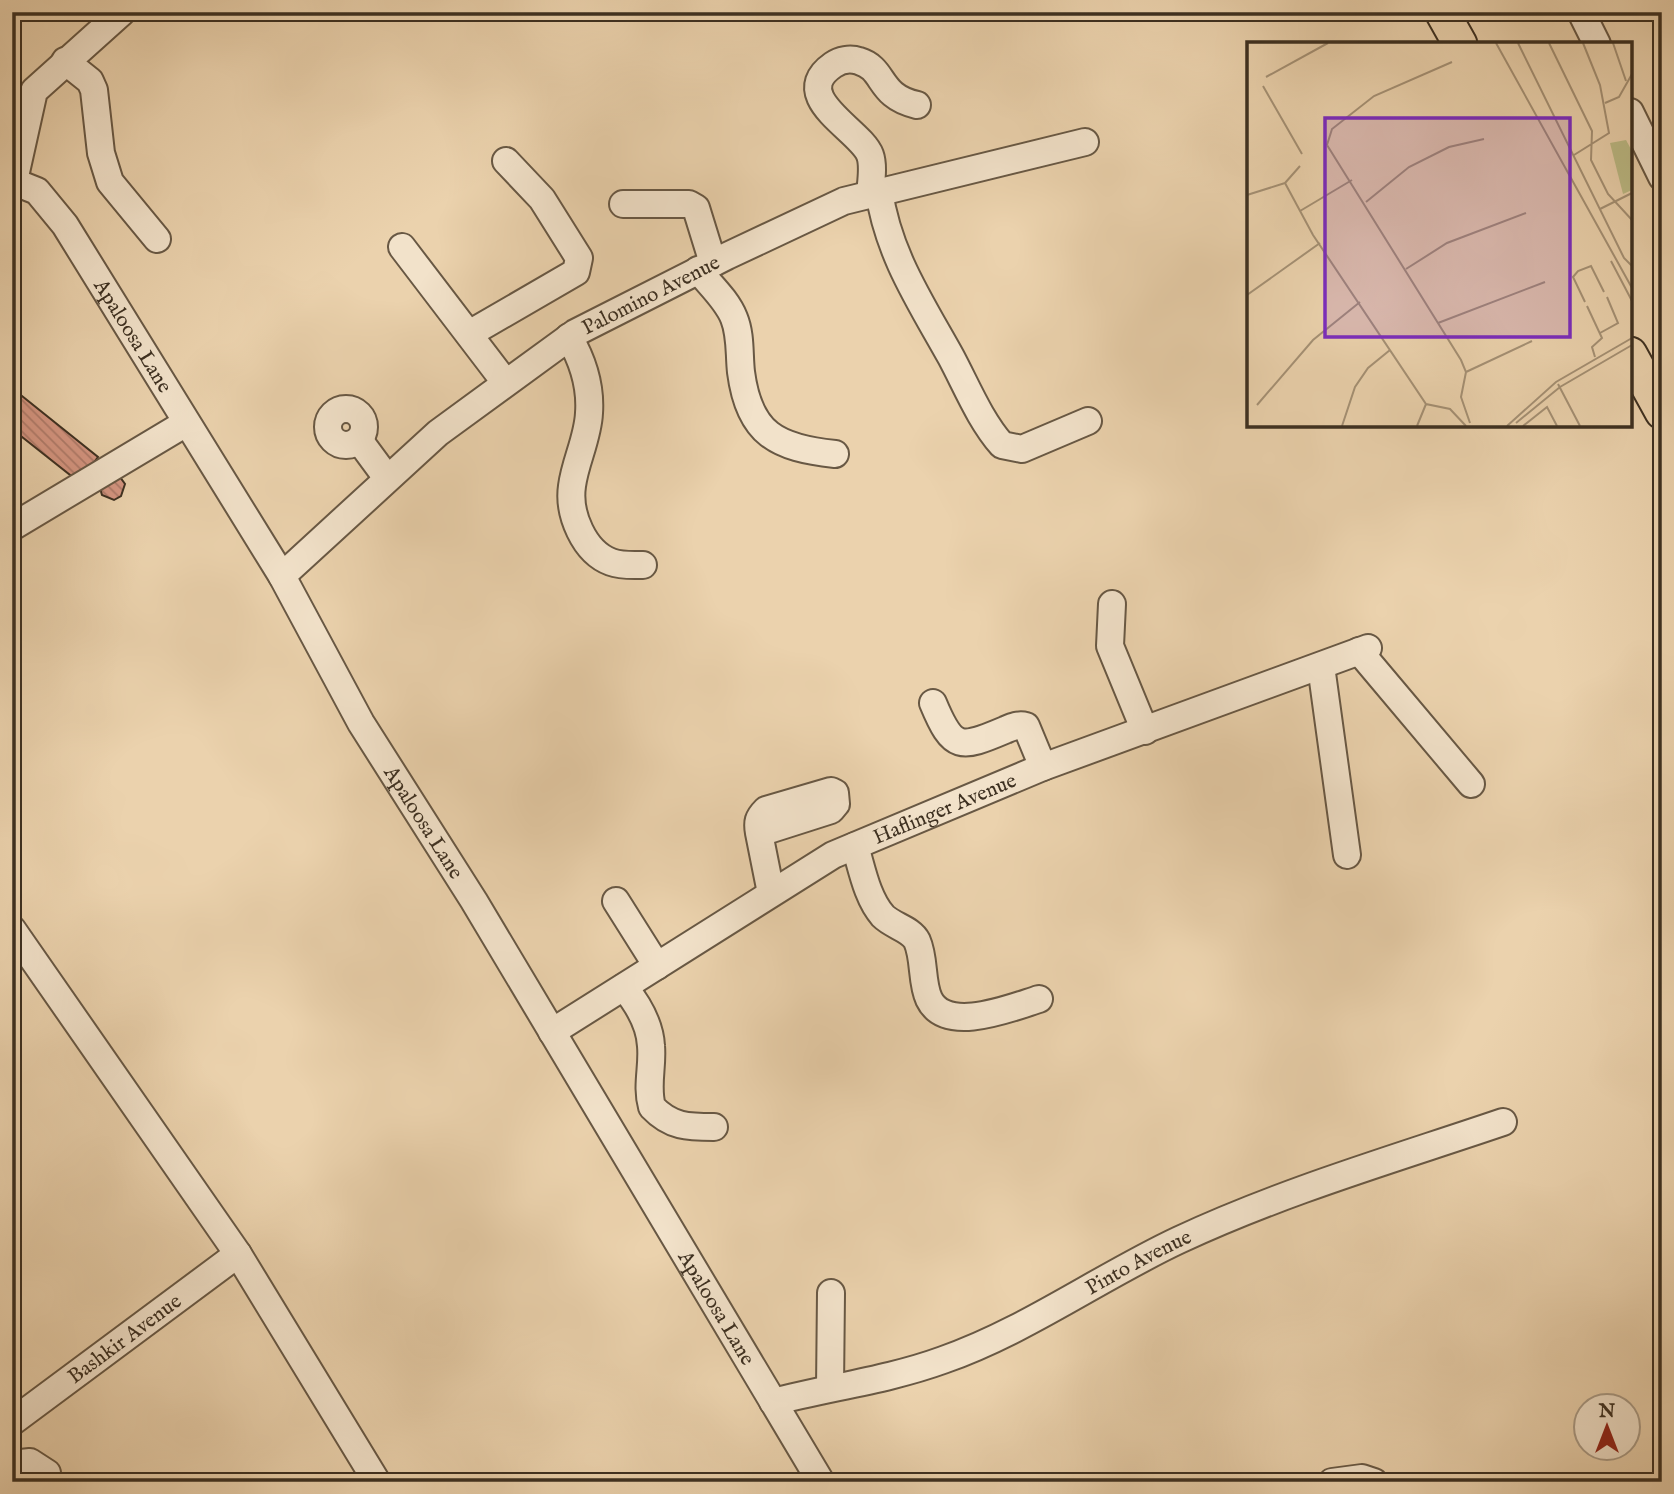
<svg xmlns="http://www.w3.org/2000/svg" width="1674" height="1494" font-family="'IM FELL English',serif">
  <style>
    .building { fill: url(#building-back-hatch); stroke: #3d3021; stroke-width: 2 }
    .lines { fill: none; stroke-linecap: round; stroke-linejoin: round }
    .minor-casing { stroke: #685844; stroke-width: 30 }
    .major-casing { stroke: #3d3021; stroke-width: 37 }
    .minor { stroke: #f2e2ca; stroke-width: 26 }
    .major { stroke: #ebd2ad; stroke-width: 33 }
    .labels { text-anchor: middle; stroke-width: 6; stroke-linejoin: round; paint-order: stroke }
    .street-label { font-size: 21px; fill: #3d3021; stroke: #f2e2ca }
    .inset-road { fill: none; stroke: #a59175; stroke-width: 2 }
    .view { fill: #7b2cbf; fill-opacity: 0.15; stroke: #7b2cbf; stroke-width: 3.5 }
    .inset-edge { fill: none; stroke: #3d3021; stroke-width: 3.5 }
  </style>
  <defs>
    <pattern id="building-back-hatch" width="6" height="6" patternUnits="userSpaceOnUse" patternTransform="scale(1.75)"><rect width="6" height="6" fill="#d69682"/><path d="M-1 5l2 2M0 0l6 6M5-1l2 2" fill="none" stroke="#af7b6a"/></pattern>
  </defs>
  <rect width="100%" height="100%" fill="#ebd2ad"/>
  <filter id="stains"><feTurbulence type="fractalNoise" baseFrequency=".00286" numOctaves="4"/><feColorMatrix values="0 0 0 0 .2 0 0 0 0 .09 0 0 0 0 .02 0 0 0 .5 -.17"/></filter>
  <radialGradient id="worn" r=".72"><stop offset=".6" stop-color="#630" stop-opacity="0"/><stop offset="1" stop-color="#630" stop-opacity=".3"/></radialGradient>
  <g class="building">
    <path d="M 12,388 L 98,457 L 79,482 L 12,429 Z"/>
    <path d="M 120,477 L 125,484 L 121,496 L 114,500 L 102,495 L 100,488 Z"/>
  </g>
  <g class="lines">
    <defs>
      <g id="minor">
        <path d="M 1581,12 L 1597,44"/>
        <path d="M 65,61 L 90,81 L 94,90 L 101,153 L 110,182 L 157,239"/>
        <path d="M 1630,112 L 1662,177"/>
        <path id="s1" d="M 12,181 L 37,191 L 65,225 L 282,576 L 361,723 L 474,901 L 821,1482"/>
        <path d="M 14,181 L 34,91 L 122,12"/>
        <path d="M 879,191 C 888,254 921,303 951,357 C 967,387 980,420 1002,445 L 1022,449 L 1088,421"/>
        <path d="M 870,194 C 871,182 874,166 870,155 C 861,130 787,97 833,65 C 840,60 850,58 859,61 C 886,69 877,96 917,105"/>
        <path d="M 623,204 L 689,204 L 696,208 L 713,263"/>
        <path d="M 402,247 L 505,382"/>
        <path d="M 698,270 C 710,285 727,300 734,318 C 741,335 739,354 741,372 C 749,434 777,448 835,454"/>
        <path d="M 469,334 L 576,272 L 579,258 L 542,199 L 506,161"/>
        <path d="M 569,337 C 583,361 591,385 589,413 C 588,438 575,462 572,486 C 568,514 584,552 611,562 C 622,566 632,565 643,565"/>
        <circle cx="346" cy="427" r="18"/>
        <path d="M 359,440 L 387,478"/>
        <path d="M 12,527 L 186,423"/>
        <path id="s2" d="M 282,576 L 438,433 L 575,333 L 727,256 L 844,201 L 1085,142"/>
        <path d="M 1112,604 L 1110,646 L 1145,731"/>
        <path d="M 1359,651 L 1471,784"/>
        <path d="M 1321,666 L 1347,855"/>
        <path d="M 933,703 C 953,751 960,749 1005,730 C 1012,727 1018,724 1026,726 L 1043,767"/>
        <path d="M 759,833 L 831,810 L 836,804 L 835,793 L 831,791 L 766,810 C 758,818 757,822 759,833 L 771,893"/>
        <path d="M 855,846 C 862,869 867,898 883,916 C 893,926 911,929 917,941 C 925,959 921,982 929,999 C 946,1035 1013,1007 1039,999"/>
        <path d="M 616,901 L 657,966"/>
        <path d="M 12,929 L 238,1254 L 377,1482"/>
        <path d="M 624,987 C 637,1003 650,1024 651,1046 C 653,1067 646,1086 652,1107 C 671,1127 688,1127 714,1127"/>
        <path id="s3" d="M 552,1032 L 833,855 L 1043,767 L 1368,648"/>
        <path d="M 830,1388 L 831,1293"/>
        <path id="s4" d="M 773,1402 C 830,1387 888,1380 943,1360 C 1026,1331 1100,1277 1179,1240 C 1284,1191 1394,1159 1503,1122"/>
        <path id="s5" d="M 12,1422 L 238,1254"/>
        <path d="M 12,1469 L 21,1463 L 30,1462 L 47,1473"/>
        <path d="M 1332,1482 L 1362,1478 L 1374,1482"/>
      </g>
      <g id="major">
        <path d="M 1442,12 L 1460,44"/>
        <path d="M 1630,354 L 1662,412"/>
      </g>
    </defs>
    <use href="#minor" class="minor-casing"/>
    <use href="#major" class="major-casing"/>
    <use href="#minor" class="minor"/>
    <use href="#major" class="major"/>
  </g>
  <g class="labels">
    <g class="street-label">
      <text dy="7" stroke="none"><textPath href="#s2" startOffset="466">Palomino Avenue</textPath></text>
      <text dy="7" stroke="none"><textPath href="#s1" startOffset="201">Apaloosa Lane</textPath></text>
      <text dy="7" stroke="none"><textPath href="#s3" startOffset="453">Haflinger Avenue</textPath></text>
      <text dy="7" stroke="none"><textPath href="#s1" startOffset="768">Apaloosa Lane</textPath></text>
      <text dy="7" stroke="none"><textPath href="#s4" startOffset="394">Pinto Avenue</textPath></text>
      <text dy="7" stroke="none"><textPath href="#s1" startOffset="1335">Apaloosa Lane</textPath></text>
      <text dy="7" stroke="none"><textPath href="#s5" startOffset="140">Bashkir Avenue</textPath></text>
    </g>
  </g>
  <g transform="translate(1247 42)">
    <rect width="385" height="385" fill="#ebd2ad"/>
    <path d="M 379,98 L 385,109 L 385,148 L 376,152 L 363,101 Z" fill="#bcbb86"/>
    <path class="inset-road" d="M 249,1 L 385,246M 271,1 L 377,216 L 385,224M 302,1 L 345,89 L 344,118 L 361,152 L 385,178M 366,1 L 379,39M 19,35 L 81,1M 16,44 L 55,112M 358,61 L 372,55 L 385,32M 80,103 L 214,318 L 219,330 L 214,355 L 223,381M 80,103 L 85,87 L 127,54 L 205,20M 327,113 L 362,91 L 353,43 L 336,1M 38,141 L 66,193 L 179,362 L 203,367 L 219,384M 38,141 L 53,124M 0,153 L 38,141M 119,160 L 162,125 L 202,105 L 237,97M 353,167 L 385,151M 53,169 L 105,138M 364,219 L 385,259M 159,227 L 200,201 L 279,171M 0,253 L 73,201M 338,260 L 326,235 L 331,229 L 344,224 L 357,250M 340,264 L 355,296 L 345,305 L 348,315M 191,281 L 298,240M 353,291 L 371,281 L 360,255M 219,330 L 285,299M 311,342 L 333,384M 10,363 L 66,298 L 113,260M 269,381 L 313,345 L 385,303M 95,384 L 108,345 L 121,326 L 143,308M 170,384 L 179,362M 260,384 L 309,340 L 385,296M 276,384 L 300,365 L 310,384"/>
    <path class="view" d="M 78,76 L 323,76 L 323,295 L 78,295 Z"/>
    <rect width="385" height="385" class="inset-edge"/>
  </g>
  <rect width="1674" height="1494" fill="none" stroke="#ebd2ad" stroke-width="42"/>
  <rect x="14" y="14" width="1646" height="1466" fill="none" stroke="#3d3021" stroke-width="3.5"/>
  <rect x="21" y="21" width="1632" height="1452" fill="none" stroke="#3d3021" stroke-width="2"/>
  <g transform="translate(1607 1427)"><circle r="33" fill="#f2e2ca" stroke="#aa9b86" stroke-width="2"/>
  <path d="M0-5L12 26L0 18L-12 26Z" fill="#8f2418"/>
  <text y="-10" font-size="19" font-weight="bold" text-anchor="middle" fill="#3d3021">N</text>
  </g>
  <rect width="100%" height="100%" filter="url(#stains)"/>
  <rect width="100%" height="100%" fill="url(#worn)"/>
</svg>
